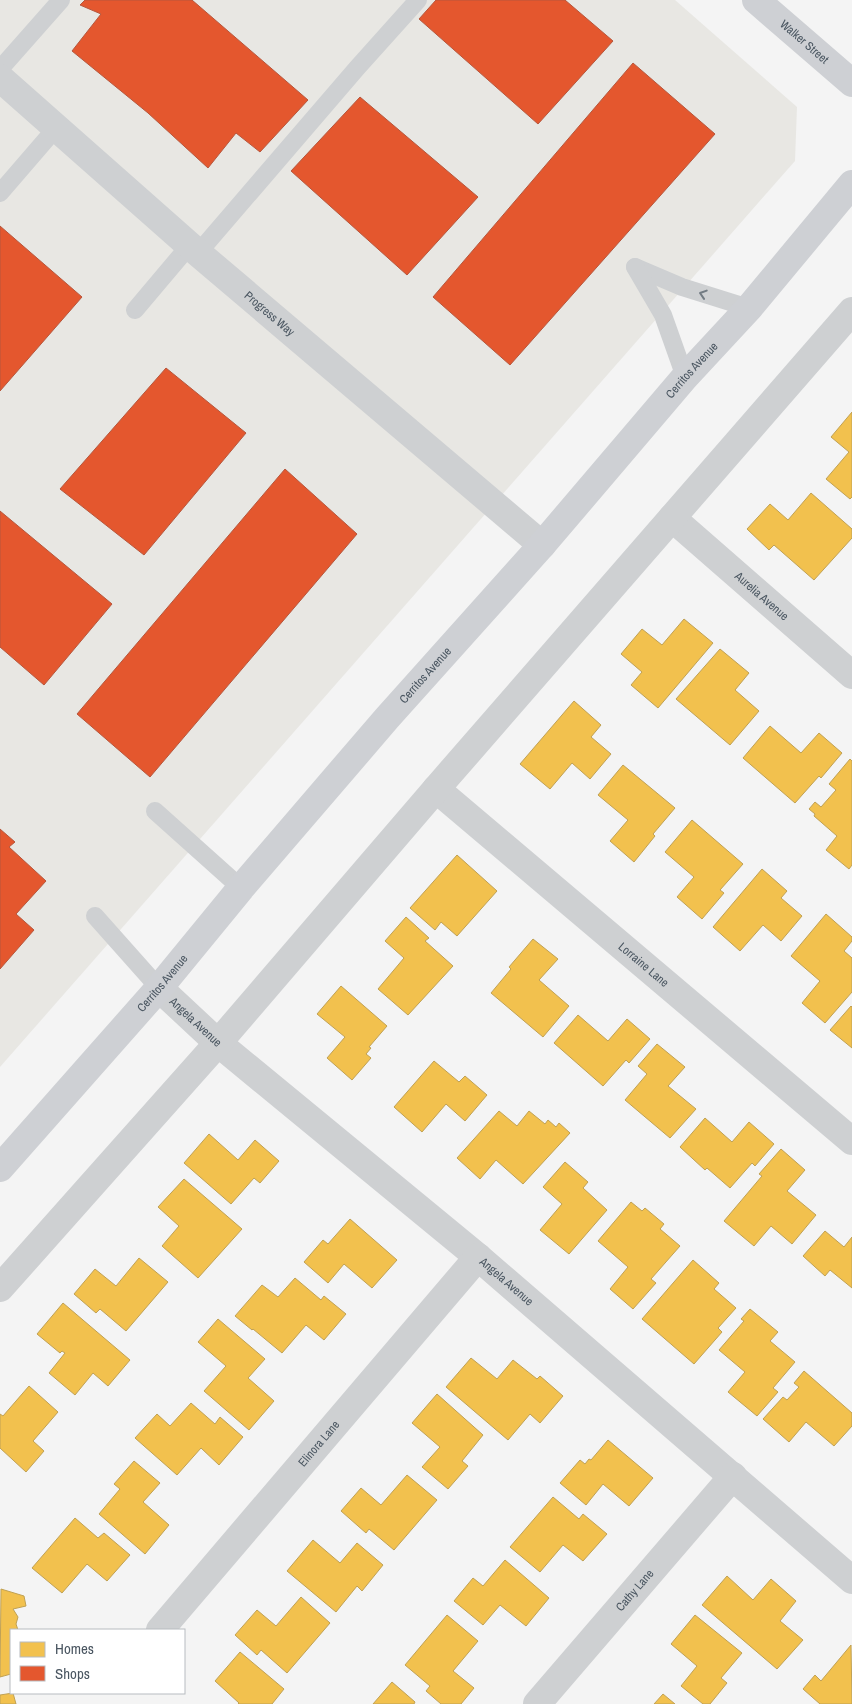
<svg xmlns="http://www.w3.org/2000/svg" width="852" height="1704" font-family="'Archivo Narrow',sans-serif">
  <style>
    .commercial { fill: #e8e7e3 }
    .homes { fill: #f2c14e; stroke: #c0a154 }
    .shops { fill: #e4572e; stroke: #b6573d }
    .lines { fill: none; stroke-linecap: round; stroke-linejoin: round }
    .lane { stroke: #ced0d2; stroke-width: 18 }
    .street { stroke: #ced0d2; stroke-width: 28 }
    .secondary { stroke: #ced0d4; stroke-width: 28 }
    .oneway { stroke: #727b83 }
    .labels { text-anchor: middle; stroke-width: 5; stroke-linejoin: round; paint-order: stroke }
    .street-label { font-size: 12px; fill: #4a5661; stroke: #fff }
  </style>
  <rect width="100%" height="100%" fill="#f4f4f4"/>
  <path class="commercial" d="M 0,0 L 675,0 L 797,107 L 795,161 L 0,1067 Z"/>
  <g class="homes">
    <path d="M 852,412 L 852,497 L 850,499 L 826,479 L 849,452 L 831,437 Z"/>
    <path d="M 811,493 L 852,529 L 852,538 L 814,580 L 774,545 L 769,550 L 747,529 L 770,504 L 788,520 Z"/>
    <path d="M 684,619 L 713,643 L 658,708 L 631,685 L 642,672 L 621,654 L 642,629 L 662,645 Z"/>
    <path d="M 720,649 L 749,673 L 735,690 L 759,711 L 730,745 L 676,699 Z"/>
    <path d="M 574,701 L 601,725 L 591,737 L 611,754 L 590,779 L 572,763 L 550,789 L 520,764 Z"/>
    <path d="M 770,726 L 801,753 L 819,733 L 842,753 L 821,778 L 819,776 L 795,803 L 743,758 Z"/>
    <path d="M 850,759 L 852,761 L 852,865 L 849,869 L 826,850 L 837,836 L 814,816 L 815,814 L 809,809 L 815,802 L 821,807 L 836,790 L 829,784 Z"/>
    <path d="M 623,765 L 675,808 L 653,834 L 655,836 L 634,862 L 610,841 L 628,820 L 598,795 Z"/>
    <path d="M 692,820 L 743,864 L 720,890 L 724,893 L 702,919 L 677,897 L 694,877 L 665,852 Z"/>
    <path d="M 457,855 L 497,891 L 457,936 L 441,922 L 435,930 L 410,908 Z"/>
    <path d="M 762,869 L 787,891 L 781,898 L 802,916 L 781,941 L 763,925 L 740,951 L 713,927 Z"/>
    <path d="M 826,914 L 852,937 L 852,941 L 844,951 L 852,958 L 852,992 L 825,1023 L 802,1003 L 820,981 L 791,956 Z"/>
    <path d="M 406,917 L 429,938 L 425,941 L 453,966 L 408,1015 L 378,989 L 404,958 L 385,941 Z"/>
    <path d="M 533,939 L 558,959 L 539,980 L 569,1006 L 543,1037 L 491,993 L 511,969 L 509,967 Z"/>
    <path d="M 341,986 L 387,1026 L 369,1047 L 371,1048 L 366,1054 L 371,1058 L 352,1080 L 327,1058 L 345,1037 L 317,1014 Z"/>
    <path d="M 851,1006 L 852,1007 L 852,1048 L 830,1030 Z"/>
    <path d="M 578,1015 L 608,1041 L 627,1019 L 650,1039 L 629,1063 L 626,1060 L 603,1086 L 554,1043 Z"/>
    <path d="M 657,1044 L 685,1067 L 668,1086 L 696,1109 L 670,1138 L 625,1100 L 647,1074 L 638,1066 Z"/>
    <path d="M 434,1061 L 459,1082 L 465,1076 L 487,1095 L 465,1121 L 446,1104 L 422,1132 L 394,1107 Z"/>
    <path d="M 499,1111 L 517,1126 L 529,1111 L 545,1124 L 548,1120 L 556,1127 L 559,1123 L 570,1133 L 523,1184 L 496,1160 L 480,1179 L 457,1158 Z"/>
    <path d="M 705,1118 L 732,1142 L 749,1122 L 774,1144 L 755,1166 L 752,1163 L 730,1188 L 707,1168 L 705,1170 L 680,1147 Z"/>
    <path d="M 209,1134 L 238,1160 L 255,1140 L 279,1161 L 260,1183 L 254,1178 L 231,1204 L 184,1163 Z"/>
    <path d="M 781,1149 L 805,1170 L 787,1191 L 816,1215 L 792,1244 L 771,1226 L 754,1246 L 724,1221 L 762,1176 L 759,1174 Z"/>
    <path d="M 565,1162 L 588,1182 L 583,1188 L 607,1210 L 569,1254 L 540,1230 L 562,1204 L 543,1187 Z"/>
    <path d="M 184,1179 L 242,1229 L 198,1278 L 162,1246 L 179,1226 L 158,1207 Z"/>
    <path d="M 631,1202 L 642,1211 L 645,1208 L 664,1224 L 660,1229 L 680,1246 L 651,1279 L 656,1283 L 633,1309 L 610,1289 L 628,1267 L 598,1241 Z"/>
    <path d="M 350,1219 L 397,1260 L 372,1288 L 344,1264 L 328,1283 L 304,1262 L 323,1240 L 328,1244 Z"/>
    <path d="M 825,1231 L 844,1247 L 852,1237 L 852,1288 L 830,1270 L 825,1276 L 803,1256 Z"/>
    <path d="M 139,1258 L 168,1282 L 126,1331 L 100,1309 L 96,1313 L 74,1294 L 95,1269 L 116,1286 Z"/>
    <path d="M 693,1260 L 719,1283 L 714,1289 L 736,1308 L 718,1328 L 722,1332 L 694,1364 L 642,1319 Z"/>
    <path d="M 295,1278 L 321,1300 L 324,1296 L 346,1314 L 324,1340 L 306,1325 L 282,1353 L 253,1329 L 252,1330 L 235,1316 L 262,1285 L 278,1297 Z"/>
    <path d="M 63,1303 L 130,1360 L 108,1386 L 93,1373 L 75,1395 L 49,1373 L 65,1353 L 62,1351 L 60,1353 L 37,1334 Z"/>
    <path d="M 750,1309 L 778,1332 L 770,1341 L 795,1362 L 773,1388 L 778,1392 L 757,1416 L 728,1392 L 745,1372 L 719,1350 L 744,1321 L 741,1319 Z"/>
    <path d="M 218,1319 L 265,1359 L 248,1378 L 274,1401 L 249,1430 L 204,1391 L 226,1366 L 198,1342 Z"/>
    <path d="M 471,1358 L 497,1379 L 513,1360 L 537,1379 L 540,1376 L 563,1396 L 540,1423 L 530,1414 L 508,1440 L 446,1387 Z"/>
    <path d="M 804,1371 L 852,1413 L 852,1426 L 834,1446 L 806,1422 L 789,1442 L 763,1419 L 783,1397 L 787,1400 L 799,1387 L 794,1383 Z"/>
    <path d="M 29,1386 L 58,1412 L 33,1441 L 44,1451 L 26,1472 L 0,1448 L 0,1414 L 3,1416 Z"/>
    <path d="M 437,1394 L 483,1435 L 462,1461 L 468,1466 L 448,1489 L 422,1467 L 440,1447 L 412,1423 Z"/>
    <path d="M 191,1403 L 215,1424 L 220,1417 L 243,1437 L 219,1465 L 201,1448 L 177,1475 L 135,1438 L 157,1414 L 170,1426 Z"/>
    <path d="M 608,1440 L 653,1478 L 629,1506 L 603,1484 L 586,1505 L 560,1483 L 580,1460 L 585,1464 L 589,1459 L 591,1460 Z"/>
    <path d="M 134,1461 L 160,1483 L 143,1502 L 169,1525 L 145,1554 L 99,1514 L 120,1489 L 114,1484 Z"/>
    <path d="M 407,1475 L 437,1500 L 394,1550 L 369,1529 L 366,1533 L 341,1511 L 361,1488 L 381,1505 Z"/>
    <path d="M 553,1497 L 579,1519 L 583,1514 L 607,1534 L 583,1561 L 563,1545 L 540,1572 L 510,1547 Z"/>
    <path d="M 75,1518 L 98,1538 L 104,1533 L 130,1555 L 107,1581 L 87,1564 L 62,1593 L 32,1568 Z"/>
    <path d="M 313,1540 L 340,1563 L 357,1543 L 383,1565 L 362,1591 L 357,1586 L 336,1612 L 287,1571 Z"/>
    <path d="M 505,1560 L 549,1598 L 526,1626 L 500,1605 L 483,1625 L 454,1601 L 473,1578 L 483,1586 Z"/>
    <path d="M 727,1576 L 753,1600 L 771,1579 L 796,1601 L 780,1621 L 803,1640 L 777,1669 L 702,1605 Z"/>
    <path d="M 1,1589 L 24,1596 L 26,1606 L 13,1609 L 18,1617 L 16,1624 L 18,1630 L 11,1630 L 11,1674 L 0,1677 Z"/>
    <path d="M 301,1597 L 330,1623 L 287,1673 L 261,1650 L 257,1655 L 235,1635 L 257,1610 L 276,1626 Z"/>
    <path d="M 447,1615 L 478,1641 L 453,1671 L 474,1688 L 461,1704 L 441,1704 L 426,1691 L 430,1686 L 405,1665 Z"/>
    <path d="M 695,1615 L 742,1653 L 721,1678 L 727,1683 L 710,1704 L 703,1704 L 681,1686 L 697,1666 L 671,1644 Z"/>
    <path d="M 851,1645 L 852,1704 L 820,1704 L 803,1689 L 815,1675 L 821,1681 Z"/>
    <path d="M 240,1652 L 284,1689 L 272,1704 L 238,1704 L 239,1703 L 215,1681 Z"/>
    <path d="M 392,1682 L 415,1702 L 414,1704 L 373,1704 Z"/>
    <path d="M 13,1693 L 16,1704 L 0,1704 L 0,1695 Z"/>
    <path d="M 663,1694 L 675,1704 L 654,1704 Z"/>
  </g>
  <g class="shops">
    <path d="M 85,0 L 192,0 L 308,100 L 260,152 L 236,133 L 208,168 L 148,113 L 72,51 L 101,14 L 80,5 Z"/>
    <path d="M 436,0 L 565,0 L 613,41 L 538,124 L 419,19 Z"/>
    <path d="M 633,63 L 715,134 L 510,365 L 433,297 Z"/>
    <path d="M 360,97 L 478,197 L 407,275 L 291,171 Z"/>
    <path d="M 0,226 L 82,297 L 0,391 Z"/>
    <path d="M 166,368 L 246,433 L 144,555 L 60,489 Z"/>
    <path d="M 285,469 L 357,534 L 150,777 L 77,714 Z"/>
    <path d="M 0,511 L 112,604 L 44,685 L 0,647 Z"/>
    <path d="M 0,829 L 15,842 L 9,847 L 46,881 L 16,914 L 34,930 L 0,969 Z"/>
  </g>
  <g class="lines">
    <g class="lane">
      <path d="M 0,69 L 61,0"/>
      <path d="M 0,193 L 56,128"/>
      <path d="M 198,253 L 357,68 L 418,0"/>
      <path d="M 635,267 L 682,287 L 749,308"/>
      <path d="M 635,267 L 663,315 L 685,377"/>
      <path d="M 135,310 L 189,246"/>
      <path d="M 155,811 L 241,888"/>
      <path d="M 95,916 L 159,988"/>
    </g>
    <g class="street">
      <path id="s1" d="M 0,78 L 198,253 L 542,545"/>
      <path id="s2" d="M 672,518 L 852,675"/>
      <path id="s3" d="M 436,789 L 852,1141"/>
      <path id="s4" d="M 159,988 L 218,1043 L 478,1257 L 852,1580"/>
      <path d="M 0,1288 L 218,1043 L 436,789 L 852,311"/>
      <path id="s5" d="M 160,1630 L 478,1257"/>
      <path id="s6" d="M 537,1704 L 733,1476"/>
    </g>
    <g class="secondary">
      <path id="s7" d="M 756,0 L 852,83"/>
      <path id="s8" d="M 0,1168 L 159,988 L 241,888 L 387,718 L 542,545 L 685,377 L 749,308 L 852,184"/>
    </g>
  </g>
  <defs><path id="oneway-chevron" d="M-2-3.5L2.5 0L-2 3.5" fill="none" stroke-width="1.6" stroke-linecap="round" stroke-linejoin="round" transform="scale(1.25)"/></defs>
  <use class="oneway" href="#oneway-chevron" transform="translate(703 294) rotate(-162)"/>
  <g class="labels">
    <g class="street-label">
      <text dy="4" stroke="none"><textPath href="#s7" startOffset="64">Walker Street</textPath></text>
      <text dy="4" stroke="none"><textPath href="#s1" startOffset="358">Progress Way</textPath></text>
      <text dy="4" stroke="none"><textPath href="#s8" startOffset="1056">Cerritos Avenue</textPath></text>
      <text dy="4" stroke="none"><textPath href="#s2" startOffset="119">Aurelia Avenue</textPath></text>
      <text dy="4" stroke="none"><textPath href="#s8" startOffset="651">Cerritos Avenue</textPath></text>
      <text dy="4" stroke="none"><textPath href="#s3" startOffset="272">Lorraine Lane</textPath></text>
      <text dy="4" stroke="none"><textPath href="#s8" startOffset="246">Cerritos Avenue</textPath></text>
      <text dy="4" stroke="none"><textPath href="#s4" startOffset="50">Angela Avenue</textPath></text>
      <text dy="4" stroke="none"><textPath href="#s4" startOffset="455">Angela Avenue</textPath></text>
      <text dy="4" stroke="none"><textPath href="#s5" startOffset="245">Elinora Lane</textPath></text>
      <text dy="4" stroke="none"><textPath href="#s6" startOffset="150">Cathy Lane</textPath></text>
    </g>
  </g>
  <rect x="10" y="1629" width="175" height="65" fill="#ffffff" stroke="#b7bbc0"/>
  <rect x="20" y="1642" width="25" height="15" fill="#f2c14e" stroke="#b7bbc0"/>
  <text x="55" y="1654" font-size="15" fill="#4a5661">Homes</text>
  <rect x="20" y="1666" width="25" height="15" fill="#e4572e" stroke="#b7bbc0"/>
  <text x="55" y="1679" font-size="15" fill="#4a5661">Shops</text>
</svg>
